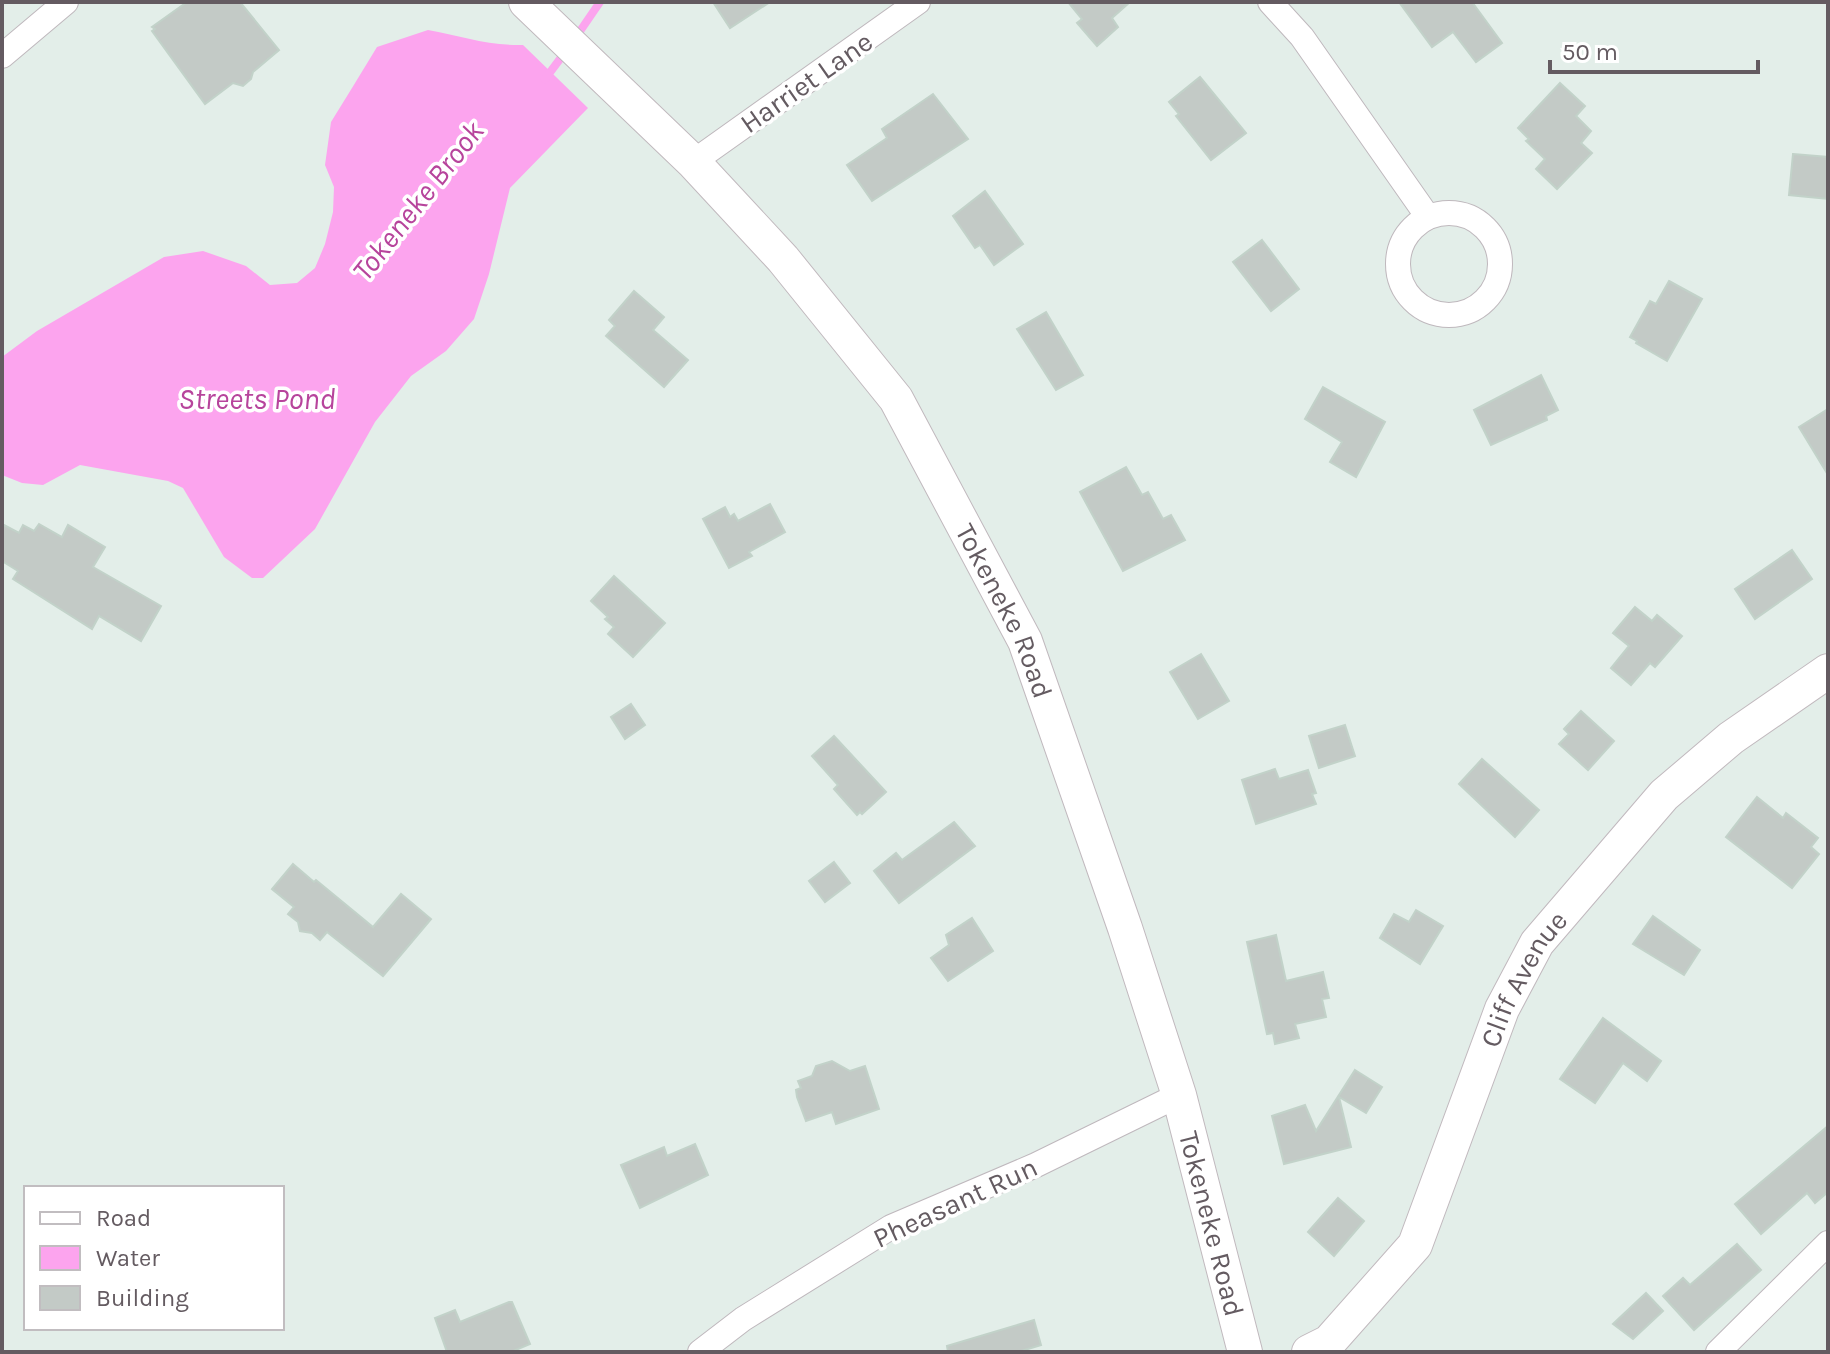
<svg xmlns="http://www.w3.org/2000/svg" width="1830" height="1354" font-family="Karla,sans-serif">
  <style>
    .water { fill: #fca4ee }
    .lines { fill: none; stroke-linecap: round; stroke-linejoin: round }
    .stream { stroke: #fca4ee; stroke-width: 8 }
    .building { fill: #c3cac6; stroke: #c2d2c9; stroke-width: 2 }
    .street-casing { stroke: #bfb8bd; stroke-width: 26 }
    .secondary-casing { stroke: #c1b9be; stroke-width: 36 }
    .street { stroke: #fff; stroke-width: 24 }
    .secondary { stroke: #fff; stroke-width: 34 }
    .labels { text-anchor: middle; stroke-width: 7; stroke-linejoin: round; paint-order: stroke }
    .street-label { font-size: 28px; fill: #645b61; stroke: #fff }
    .water-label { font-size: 30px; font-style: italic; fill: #b7449c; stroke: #fff }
  </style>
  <rect width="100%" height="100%" fill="#e3eee9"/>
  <path class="water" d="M 428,30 C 460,36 490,46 523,45 L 588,108 L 510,188 L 489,274 L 474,319 L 446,351 L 411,376 L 375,422 L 315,529 L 263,578 L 252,578 L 224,557 L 183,488 L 168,481 L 80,465 L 43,485 L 22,483 L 2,475 L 2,357 L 37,331 L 164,257 L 203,251 L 246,266 L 270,285 L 297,283 L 315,268 L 325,244 L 333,212 L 334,187 L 325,165 L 331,122 L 352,88 L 377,47 Z"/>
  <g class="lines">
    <g class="stream">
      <path d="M 576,37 L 600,2"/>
      <path d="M 545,79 L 566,51"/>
    </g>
  </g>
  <g class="building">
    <path d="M 187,2 L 240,2 L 279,50 L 253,72 L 251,79 L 243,86 L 233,83 L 205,104 L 152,31 L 155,29 L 152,27 Z"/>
    <path d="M 713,2 L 770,2 L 730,28 Z"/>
    <path d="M 1068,2 L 1130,2 L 1112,18 L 1118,27 L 1097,46 L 1077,23 L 1082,19 Z"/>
    <path d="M 1399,2 L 1472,2 L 1502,43 L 1476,62 L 1453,32 L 1432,47 Z"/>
    <path d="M 1200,77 L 1246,133 L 1211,160 L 1176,116 L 1179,114 L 1169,102 Z"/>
    <path d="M 1560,83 L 1585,106 L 1576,116 L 1591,131 L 1581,143 L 1592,153 L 1557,189 L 1536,169 L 1545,159 L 1526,141 L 1529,139 L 1518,128 Z"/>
    <path d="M 933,94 L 968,139 L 872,201 L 847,165 L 887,138 L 882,129 Z"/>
    <path d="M 1793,154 L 1828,157 L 1828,199 L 1789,195 Z"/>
    <path d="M 985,191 L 1023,244 L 994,265 L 980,245 L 975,248 L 953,216 Z"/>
    <path d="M 1262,240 L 1299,289 L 1271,311 L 1233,262 Z"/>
    <path d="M 1669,281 L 1702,299 L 1667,361 L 1636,343 L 1637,341 L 1630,337 L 1650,301 L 1656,304 Z"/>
    <path d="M 634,291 L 664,317 L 653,330 L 688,360 L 664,387 L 606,336 L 615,326 L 609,320 Z"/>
    <path d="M 1046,312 L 1083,375 L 1056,390 L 1017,329 Z"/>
    <path d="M 1541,375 L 1558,410 L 1546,416 L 1547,420 L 1491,445 L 1474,410 Z"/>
    <path d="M 1323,387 L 1385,422 L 1356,477 L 1330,462 L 1342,442 L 1305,419 Z"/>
    <path d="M 1828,409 L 1828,475 L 1799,427 Z"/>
    <path d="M 1126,467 L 1142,495 L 1148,492 L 1163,519 L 1171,515 L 1185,540 L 1123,571 L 1080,492 Z"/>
    <path d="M 770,504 L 785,532 L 749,552 L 752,556 L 729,568 L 703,519 L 725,507 L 730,517 L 734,514 L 738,521 Z"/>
    <path d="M 2,524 L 19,533 L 23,525 L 34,531 L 39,524 L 62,537 L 68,525 L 105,547 L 93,567 L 161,606 L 141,641 L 99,616 L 92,629 L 13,579 L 18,571 L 2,561 Z"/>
    <path d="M 1792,550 L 1812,579 L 1755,619 L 1735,589 Z"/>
    <path d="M 614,576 L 665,623 L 633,657 L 608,634 L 614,627 L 605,619 L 608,617 L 591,601 Z"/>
    <path d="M 1635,607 L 1652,621 L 1657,615 L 1682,636 L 1655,667 L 1650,663 L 1631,685 L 1611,668 L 1629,646 L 1613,633 Z"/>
    <path d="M 1201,654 L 1229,701 L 1198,719 L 1170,672 Z"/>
    <path d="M 631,704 L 645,725 L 625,739 L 611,717 Z"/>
    <path d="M 1581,711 L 1614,741 L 1588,770 L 1559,744 L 1569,734 L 1564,729 Z"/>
    <path d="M 1345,725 L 1355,756 L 1319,768 L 1309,736 Z"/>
    <path d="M 834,736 L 886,792 L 862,814 L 860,812 L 857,815 L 834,789 L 838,785 L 812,756 Z"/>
    <path d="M 1482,759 L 1539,810 L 1515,837 L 1459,784 Z"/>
    <path d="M 1275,769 L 1279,779 L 1308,770 L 1316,793 L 1312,794 L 1316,804 L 1256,824 L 1242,780 Z"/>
    <path d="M 1757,797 L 1783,818 L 1786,813 L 1818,838 L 1811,847 L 1819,854 L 1792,888 L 1726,837 Z"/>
    <path d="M 954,822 L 975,846 L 899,903 L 874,871 L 896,853 L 902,860 Z"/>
    <path d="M 834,862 L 850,883 L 825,902 L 809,881 Z"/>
    <path d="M 293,864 L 314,882 L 316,880 L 373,927 L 401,894 L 431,919 L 383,976 L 327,932 L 320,940 L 312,933 L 300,931 L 298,922 L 288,914 L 294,907 L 272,889 Z"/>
    <path d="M 1416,910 L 1443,926 L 1420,964 L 1380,938 L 1394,914 L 1409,922 Z"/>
    <path d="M 1653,916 L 1700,950 L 1684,975 L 1633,944 Z"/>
    <path d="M 972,918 L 993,951 L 948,981 L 931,958 L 949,945 L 946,935 Z"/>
    <path d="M 1276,935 L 1286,981 L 1323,972 L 1329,998 L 1322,999 L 1326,1017 L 1295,1024 L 1299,1038 L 1275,1044 L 1273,1033 L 1267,1034 L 1247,942 Z"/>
    <path d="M 1603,1018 L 1661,1061 L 1647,1081 L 1623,1063 L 1595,1103 L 1560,1079 Z"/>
    <path d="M 832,1061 L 850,1071 L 865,1066 L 879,1109 L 836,1124 L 832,1112 L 806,1121 L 797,1097 L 796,1090 L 801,1088 L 798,1081 L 812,1076 L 816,1066 Z"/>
    <path d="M 1355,1070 L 1382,1087 L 1366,1113 L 1339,1097 L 1351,1147 L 1284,1164 L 1272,1116 L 1305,1105 L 1316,1131 Z"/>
    <path d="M 1828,1126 L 1828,1192 L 1815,1203 L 1807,1193 L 1761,1234 L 1735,1204 Z"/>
    <path d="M 695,1144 L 708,1175 L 640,1208 L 621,1165 L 664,1147 L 667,1156 Z"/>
    <path d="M 1338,1198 L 1364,1221 L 1334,1256 L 1308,1232 Z"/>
    <path d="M 1737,1244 L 1761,1270 L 1694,1330 L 1663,1296 L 1683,1278 L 1690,1285 Z"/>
    <path d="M 1646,1293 L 1663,1311 L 1633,1339 L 1613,1324 Z"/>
    <path d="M 509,1302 L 512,1302 L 530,1344 L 511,1352 L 447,1352 L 435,1318 L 455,1310 L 460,1322 Z"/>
    <path d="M 1034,1320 L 1041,1345 L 1018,1352 L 948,1352 L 947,1346 Z"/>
  </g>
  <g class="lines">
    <defs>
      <g id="street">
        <path d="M 1270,2 L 1302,37 L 1428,217"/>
        <path d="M 2,56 L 66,2"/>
        <path d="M 693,162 L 918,2"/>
        <circle cx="1449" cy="264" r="51"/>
        <path d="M 700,1352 L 743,1319 L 891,1227 L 1036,1165 L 1179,1095"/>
        <path d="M 1718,1352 L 1828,1243"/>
      </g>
      <g id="secondary">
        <path id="s1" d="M 526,2 L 693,162 L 783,259 L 896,399 L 1025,641 L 1125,928 L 1179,1095 L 1245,1352"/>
        <path id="s2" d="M 1309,1352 L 1329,1342 L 1415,1245 L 1502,1009 L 1537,943 L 1664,795 L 1731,738 L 1828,671"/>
      </g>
    </defs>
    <use href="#street" class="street-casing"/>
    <use href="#secondary" class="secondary-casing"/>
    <use href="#street" class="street"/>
    <use href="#secondary" class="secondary"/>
  </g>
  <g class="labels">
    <g class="street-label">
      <text transform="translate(806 82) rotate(-35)" y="10">Harriet Lane</text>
      <text dy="10" stroke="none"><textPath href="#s1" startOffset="782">Tokeneke Road</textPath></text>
      <text dy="10" stroke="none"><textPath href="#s2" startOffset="440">Cliff Avenue</textPath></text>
      <text transform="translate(955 1202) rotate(-25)" y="10">Pheasant Run</text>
      <text dy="10" stroke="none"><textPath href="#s1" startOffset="1430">Tokeneke Road</textPath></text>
    </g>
    <g class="water-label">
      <text transform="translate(418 201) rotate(-52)" y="10">Tokeneke Brook</text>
      <text x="257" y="409">Streets Pond</text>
    </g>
  </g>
  <rect width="1830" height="1354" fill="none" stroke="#645b61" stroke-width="8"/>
  <rect x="24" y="1186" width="260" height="144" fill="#ffffff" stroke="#c1bdc0" stroke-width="2"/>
  <rect x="40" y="1212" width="40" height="12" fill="#ffffff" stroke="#c1bdc0" stroke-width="2"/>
  <text x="96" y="1226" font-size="24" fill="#645b61">Road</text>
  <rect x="40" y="1246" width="40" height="24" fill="#fca4ee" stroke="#c1bdc0" stroke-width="2"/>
  <text x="96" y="1266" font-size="24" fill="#645b61">Water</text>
  <rect x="40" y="1286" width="40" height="24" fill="#c3cac6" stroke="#c1bdc0" stroke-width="2"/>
  <text x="96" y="1306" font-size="24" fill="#645b61">Building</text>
  <path d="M1550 60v12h208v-12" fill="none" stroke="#645b61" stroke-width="4"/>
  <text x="1562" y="60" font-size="24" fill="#645b61" stroke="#ffffff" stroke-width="6" paint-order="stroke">50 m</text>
</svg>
